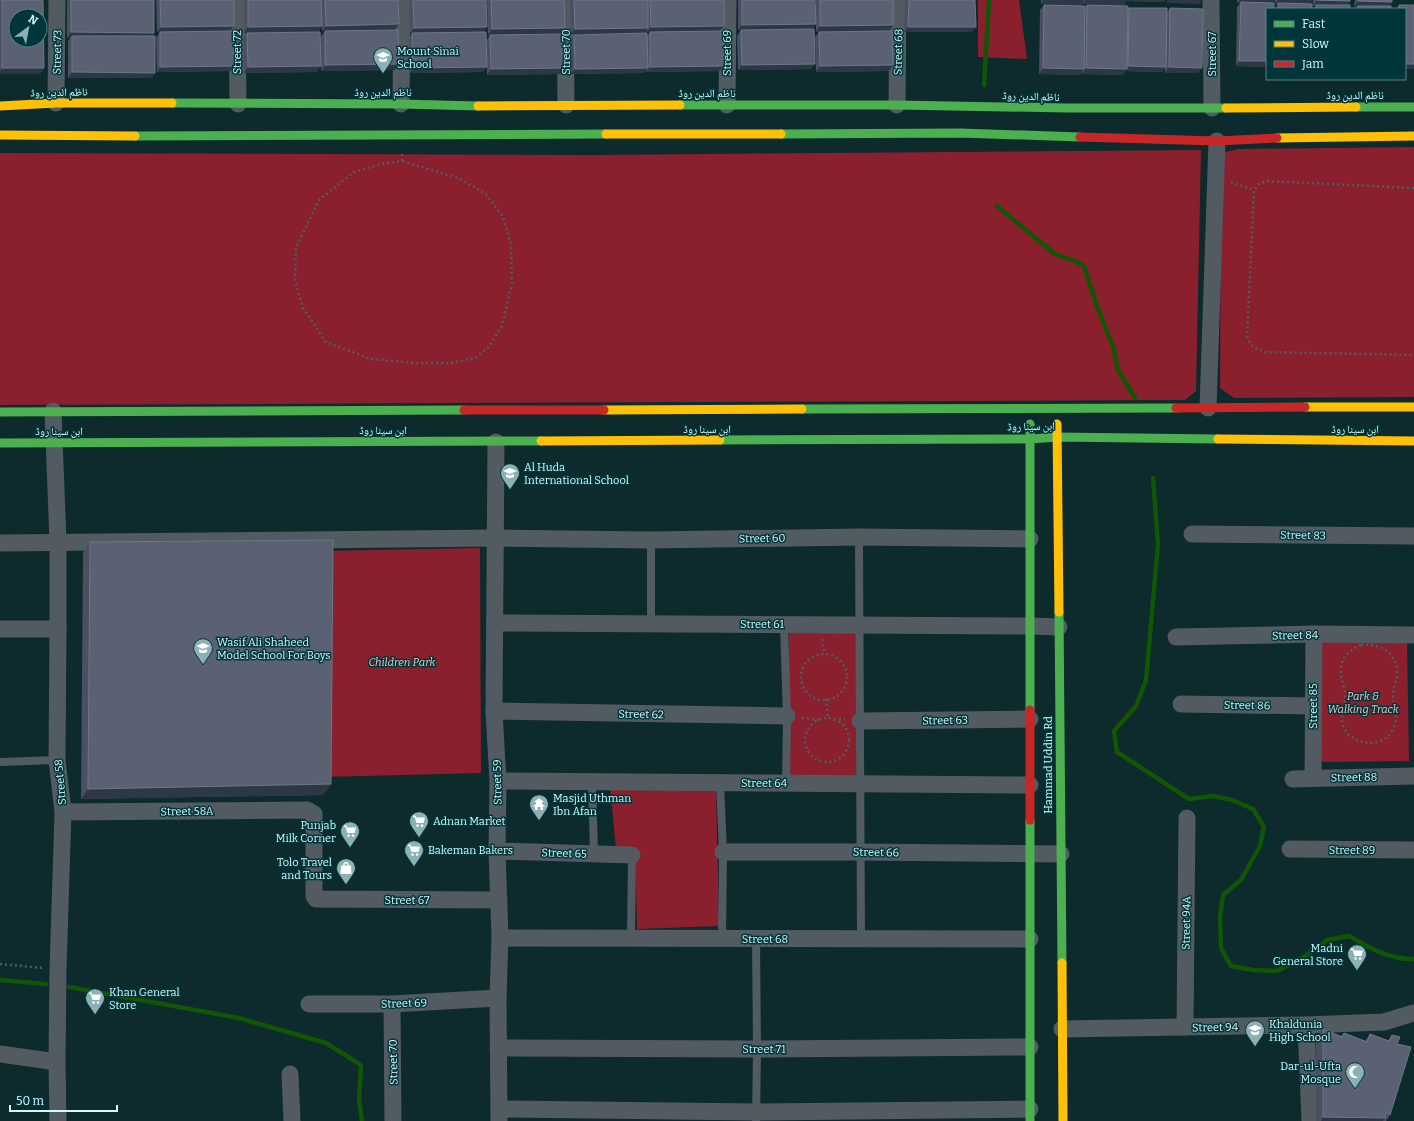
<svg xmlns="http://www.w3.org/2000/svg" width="1414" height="1121" font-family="Bitter,'Noto Naskh Arabic',serif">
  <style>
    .green { fill: #8a202e }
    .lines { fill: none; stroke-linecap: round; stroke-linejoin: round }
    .stream { stroke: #105604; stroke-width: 4.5 }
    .path { stroke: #515d62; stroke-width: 2.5; stroke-dasharray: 2 3; stroke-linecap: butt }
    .lane { stroke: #525a62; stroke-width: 8 }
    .street { stroke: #525a62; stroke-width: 17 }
    .fast { stroke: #4caf50; stroke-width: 9 }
    .slow { stroke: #ffc107; stroke-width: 9 }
    .jam { stroke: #c62828; stroke-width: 9 }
    .wall { fill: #4b4f61 }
    .shaded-wall { fill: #2c3845 }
    .building { fill: #596172; stroke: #6c7987; fill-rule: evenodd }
    .labels { text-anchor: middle; stroke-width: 3; stroke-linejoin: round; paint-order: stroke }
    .poi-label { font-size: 11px; fill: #d0fafd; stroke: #003639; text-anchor: start }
    .street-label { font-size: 11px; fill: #d0fafd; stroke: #003639 }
    .park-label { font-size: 11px; font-style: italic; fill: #e9c6c5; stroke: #003639 }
  </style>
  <rect width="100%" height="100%" fill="#0d2a2c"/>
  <g class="green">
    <path d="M 978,0 L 1019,0 L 1027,59 L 978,57 Z"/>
    <path d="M 1414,147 L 1414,397 L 1234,398 L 1220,388 L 1221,161 L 1225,152 L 1238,149 Z"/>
    <path d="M 1201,150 L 1196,391 L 1185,400 L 0,405 L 0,153 L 593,155 Z"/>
    <path d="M 480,548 L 481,773 L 323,777 L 325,551 Z"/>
    <path d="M 789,628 L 858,629 L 856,776 L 788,776 Z"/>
    <path d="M 1317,642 L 1407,642 L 1409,761 L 1319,762 Z"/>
    <path d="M 610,787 L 716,788 L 719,926 L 637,929 L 635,851 L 616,849 Z"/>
  </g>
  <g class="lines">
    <g class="stream">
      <path d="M 984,85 L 989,0"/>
      <path d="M 997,206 L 1055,254 L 1075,261 L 1084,266 L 1098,309 L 1113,346 L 1118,370 L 1135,398"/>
      <path d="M 1153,478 L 1158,545 L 1146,680 L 1136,706 L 1114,731 L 1117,752 L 1189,799 L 1213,796 L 1232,800 L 1253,809 L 1264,827 L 1260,846 L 1241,880 L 1223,895 L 1220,917 L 1221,948 L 1231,966 L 1253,970 L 1277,971 L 1304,957 L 1327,940 L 1349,936 C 1369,948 1391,960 1414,959"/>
      <path d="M 0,980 L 46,984"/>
      <path d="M 69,987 L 239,1018 L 326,1043 L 361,1065 L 359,1100 L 362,1121"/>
    </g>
    <g class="path">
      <path d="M 402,154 L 402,161 L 381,164 L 354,172 L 319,200 L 296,248 L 295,281 L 303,308 L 326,342 L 371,359 L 415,363 L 451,363 L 475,358 L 488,348 L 502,326 L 512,284 L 511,245 L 503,217 L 486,194 L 458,178 L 402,161"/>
      <path d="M 1231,182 L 1254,190"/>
      <path d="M 1414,188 L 1268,181 L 1260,183 L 1254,190 L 1247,337 L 1253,347 L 1265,352 L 1414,355"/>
      <path d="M 822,639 L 825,654"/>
      <path d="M 1361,645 C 1382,643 1398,654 1397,676 C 1396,682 1393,688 1393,694 C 1392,705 1398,713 1395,724 C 1389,746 1363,748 1348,734 C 1345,731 1343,726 1342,721 C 1342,713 1345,705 1345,696 C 1345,686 1339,676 1341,666 C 1343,655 1352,649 1361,645 Z"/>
      <circle cx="824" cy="677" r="23"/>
      <path d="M 826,699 L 828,718 L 829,718"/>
      <path d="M 802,718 L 819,720"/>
      <circle cx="827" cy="740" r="22"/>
      <path d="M 834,719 L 845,719"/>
      <path d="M 0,964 L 43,968"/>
    </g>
    <g class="lane">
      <path d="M 859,537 L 861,939"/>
      <path d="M 651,540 L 651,624"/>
      <path d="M 784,625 L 787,716 L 786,783"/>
      <path d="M 0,762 L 57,760"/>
      <path d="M 592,782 L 594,854"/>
      <path d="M 720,783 L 723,852 L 722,939"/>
      <path d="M 631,938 L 632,855"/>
      <path d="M 756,1121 L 757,1049 L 756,939"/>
    </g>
    <g class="street">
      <path d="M 237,0 L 238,104"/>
      <path d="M 565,0 L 566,105"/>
      <path d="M 1211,0 L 1212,108"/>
      <path d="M 56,103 L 57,0"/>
      <path d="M 401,104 L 402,0"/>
      <path d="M 727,105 L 728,0"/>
      <path d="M 897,105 L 898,0"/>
      <path d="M 1208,408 L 1217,141"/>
      <path d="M 53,411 L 58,542 L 58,629 L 57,760 L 63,812 L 58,970 L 57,1062 L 58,1121"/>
      <path d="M 496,442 L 494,711 L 498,781 L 497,851 L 500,938 L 498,998 L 499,1121"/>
      <path d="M 1192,534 L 1414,536"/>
      <path d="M 0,543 L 495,538 L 651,540 L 859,537 L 1030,539"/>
      <path d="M 495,623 L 1030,626 L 1059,627"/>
      <path d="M 0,629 L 58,629"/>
      <path d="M 1176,637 L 1314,634 L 1414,635"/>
      <path d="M 1181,704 L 1313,706"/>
      <path d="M 494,711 L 787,716"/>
      <path d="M 860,721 L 1030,719"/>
      <path d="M 1313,778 L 1314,634"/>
      <path d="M 1293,779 L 1414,776"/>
      <path d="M 498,781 L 1030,785"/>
      <path d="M 63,812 L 307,810 L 314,814 L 314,896 L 316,899 L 499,900"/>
      <path d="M 1290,849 L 1414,850"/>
      <path d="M 497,851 L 632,855"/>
      <path d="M 723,852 L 860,852 L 1061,854"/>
      <path d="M 500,938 L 1030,939"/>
      <path d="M 309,1004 L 392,1004 L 498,998"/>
      <path d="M 392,1004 L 393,1121"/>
      <path d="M 1306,1025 L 1310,1121"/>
      <path d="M 1185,1027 L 1187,818"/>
      <path d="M 1062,1029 L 1306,1025 L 1384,1022 L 1414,1013"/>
      <path d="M 498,1048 L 757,1049 L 1030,1047"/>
      <path d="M 0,1054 L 57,1062"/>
      <path d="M 290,1074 L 292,1121"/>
      <path d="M 499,1109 L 756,1112 L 1030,1109"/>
    </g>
    <g class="fast">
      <path d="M 172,103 L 401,104 L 478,106"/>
      <path d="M 680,105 L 897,105 L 1066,108 L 1226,108"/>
      <path d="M 1356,107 L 1414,107"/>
      <path d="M 781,134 L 960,133 L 1080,137"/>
      <path d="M 135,136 L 606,134"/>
      <path d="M 802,409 L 1176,408"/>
      <path d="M 0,412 L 464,410"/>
      <path d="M 1030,424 L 1030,710"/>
      <path d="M 720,440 L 1030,439 L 1057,437 L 1218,439"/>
      <path d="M 0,443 L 541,441"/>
      <path d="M 1059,612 L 1062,963"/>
      <path d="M 1030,820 L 1030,1121"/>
    </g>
    <g class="slow">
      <path d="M 0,106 L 56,103 L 172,103"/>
      <path d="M 478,106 L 680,105"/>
      <path d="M 1226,108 L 1356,107"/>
      <path d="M 606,134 L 781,134"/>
      <path d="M 0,135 L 135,136"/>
      <path d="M 1277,138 L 1414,136"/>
      <path d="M 1305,407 L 1414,407"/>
      <path d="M 604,410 L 802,409"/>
      <path d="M 1057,424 L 1059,612"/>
      <path d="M 1218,439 L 1414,441"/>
      <path d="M 541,441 L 720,440"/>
      <path d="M 1062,963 L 1063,1121"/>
    </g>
    <g class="jam">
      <path d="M 1080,137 L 1217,141 L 1277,138"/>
      <path d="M 1176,408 L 1305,407"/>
      <path d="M 464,410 L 604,410"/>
      <path d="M 1030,710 L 1030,820"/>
    </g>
  </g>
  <g class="wall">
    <path d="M 0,0 L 43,0 L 44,68 L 40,74 L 0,74 Z"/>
    <path d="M 68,0 L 154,0 L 154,33 L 152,36 L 155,73 L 151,78 L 68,78 L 68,41 L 70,38 L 67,38 L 67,1 Z"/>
    <path d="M 156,0 L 234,0 L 234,26 L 230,31 L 157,32 Z"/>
    <path d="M 244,0 L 321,0 L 322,26 L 318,32 L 244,33 Z"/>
    <path d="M 321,0 L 398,0 L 399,24 L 395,30 L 322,31 Z"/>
    <path d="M 409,0 L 486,0 L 487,27 L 483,32 L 410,33 Z"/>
    <path d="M 487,0 L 564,0 L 488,35 Z"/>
    <path d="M 570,0 L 724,0 L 724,26 L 720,31 L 647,32 L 647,30 L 645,33 L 571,34 Z"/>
    <path d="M 738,0 L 815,0 L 816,24 L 812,29 L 738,30 Z"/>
    <path d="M 816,0 L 893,0 L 893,25 L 890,31 L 816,32 Z"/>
    <path d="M 905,0 L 975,0 L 972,32 L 904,32 Z"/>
    <path d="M 1041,0 L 1165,0 L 1163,2 L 1126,1 L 1124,5 L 1083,4 L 1083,2 L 1081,5 L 1041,4 Z"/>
    <path d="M 1237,0 L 1274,0 L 1272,3 L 1267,67 L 1236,66 L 1237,7 L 1240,3 L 1237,3 Z"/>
    <path d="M 1275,0 L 1312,0 L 1310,4 L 1312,9 L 1275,9 L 1278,5 L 1275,4 Z"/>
    <path d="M 1313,0 L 1350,0 L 1348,5 L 1350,9 L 1313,9 L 1316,6 L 1313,6 Z"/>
    <path d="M 1355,0 L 1392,0 L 1392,2 L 1389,6 L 1391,9 L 1355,9 L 1357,7 L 1354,7 Z"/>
    <path d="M 1044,5 L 1085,7 L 1087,5 L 1128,10 L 1129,8 L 1167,12 L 1170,8 L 1198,73 L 1165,73 L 1165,68 L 1162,72 L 1125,71 L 1123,75 L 1082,74 L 1082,72 L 1080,75 L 1039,74 L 1040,10 Z"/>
    <path d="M 1399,5 L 1414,5 L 1414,69 L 1405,69 L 1405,9 L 1396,9 Z"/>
    <path d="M 741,30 L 811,69 L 738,70 L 737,36 Z"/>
    <path d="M 325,31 L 395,70 L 321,71 L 321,36 Z"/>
    <path d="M 160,32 L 230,71 L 157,72 L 156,38 Z"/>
    <path d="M 650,32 L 724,66 L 720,71 L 647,72 L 646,70 L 644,73 L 571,74 L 570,40 L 574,35 L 647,36 Z"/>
    <path d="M 819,32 L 889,71 L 816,72 L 815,37 Z"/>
    <path d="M 247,33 L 317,72 L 244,73 L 243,38 Z"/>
    <path d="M 412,33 L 483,72 L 410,73 L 409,39 Z"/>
    <path d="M 490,35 L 561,74 L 487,75 L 487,40 Z"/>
    <path d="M 90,542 L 331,784 L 323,795 L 81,799 L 83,553 Z"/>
    <path d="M 1323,1029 L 1341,1036 L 1344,1033 L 1365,1041 L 1370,1034 L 1388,1041 L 1392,1035 L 1397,1044 L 1390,1115 L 1386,1121 L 1316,1121 L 1316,1039 Z"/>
  </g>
  <g class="shaded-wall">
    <path d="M 1043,0 L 1085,0 L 1081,5 L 1041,4 Z"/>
    <path d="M 1086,0 L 1165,0 L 1163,2 L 1126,1 L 1124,5 L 1083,4 Z"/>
    <path d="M 1168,0 L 1202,0 L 1200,4 L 1166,3 Z"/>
    <path d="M 1240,0 L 1274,0 L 1271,4 L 1241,2 L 1240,3 L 1237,3 Z"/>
    <path d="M 1278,0 L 1312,0 L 1309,5 L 1278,3 L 1278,5 L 1275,4 Z"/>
    <path d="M 1317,0 L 1350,1 L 1347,7 L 1316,5 L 1316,6 L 1313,6 Z"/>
    <path d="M 1358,1 L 1392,2 L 1388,8 L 1358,6 L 1357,7 L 1354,7 Z"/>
    <path d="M 399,24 L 395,30 L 322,31 L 326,26 Z"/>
    <path d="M 816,24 L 812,29 L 738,30 L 742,25 Z"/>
    <path d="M 893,25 L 890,31 L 816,32 L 820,26 Z"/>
    <path d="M 234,26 L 230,31 L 157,32 L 161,27 Z"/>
    <path d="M 322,26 L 318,32 L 244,33 L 248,27 Z"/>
    <path d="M 724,26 L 720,31 L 647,32 L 651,27 Z"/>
    <path d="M 487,27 L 483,32 L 410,33 L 414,28 Z"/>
    <path d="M 908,27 L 976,27 L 972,32 L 904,32 Z"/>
    <path d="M 565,28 L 561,34 L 488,35 L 492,29 Z"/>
    <path d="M 648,28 L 645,33 L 571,34 L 575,29 Z"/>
    <path d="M 71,32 L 154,33 L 150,38 L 72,36 L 70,38 L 67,38 Z"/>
    <path d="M 1239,61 L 1267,61 L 1267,67 L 1236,66 Z"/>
    <path d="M 399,64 L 395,70 L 321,71 L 325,65 Z"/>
    <path d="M 815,64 L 811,69 L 738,70 L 742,65 Z"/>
    <rect x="1405" y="64" width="9" height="5"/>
    <path d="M 893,65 L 889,71 L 816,72 L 820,66 Z"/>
    <path d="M 234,66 L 230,71 L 157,72 L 160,67 Z"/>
    <path d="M 321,66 L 317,72 L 244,73 L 248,67 Z"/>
    <path d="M 724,66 L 720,71 L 647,72 L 650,67 Z"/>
    <path d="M 1128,66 L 1166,67 L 1162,72 L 1125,71 L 1123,75 L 1082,74 L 1086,68 L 1126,69 Z"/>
    <path d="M 487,67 L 483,72 L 410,73 L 413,68 Z"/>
    <path d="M 1169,67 L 1202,68 L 1198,73 L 1165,73 Z"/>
    <path d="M 2,68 L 44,68 L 40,74 L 0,74 L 0,72 Z"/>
    <path d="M 564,68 L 561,74 L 487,75 L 491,69 Z"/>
    <path d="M 648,68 L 644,73 L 571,74 L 575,69 Z"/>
    <path d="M 1043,68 L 1084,69 L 1080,75 L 1039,74 Z"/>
    <path d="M 72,72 L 155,73 L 151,78 L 68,78 Z"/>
    <path d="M 331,784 L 323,795 L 81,799 L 88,789 Z"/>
    <path d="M 1323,1117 L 1385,1118 L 1383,1121 L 1321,1121 Z"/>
  </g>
  <g class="building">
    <path d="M 2,0 L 43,0 L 44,68 L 2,68 ZM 16,16 L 40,16 L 40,40 L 16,40 Z"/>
    <path d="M 71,0 L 154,0 L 154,33 L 71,32 Z"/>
    <path d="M 160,0 L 234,0 L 234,26 L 161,27 Z"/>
    <path d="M 248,0 L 321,0 L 322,26 L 248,27 Z"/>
    <path d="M 325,0 L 398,0 L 399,24 L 326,26 Z"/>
    <path d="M 413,0 L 486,0 L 487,27 L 414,28 Z"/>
    <path d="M 491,0 L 564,0 L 565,28 L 492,29 Z"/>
    <path d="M 574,0 L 648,0 L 648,28 L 575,29 Z"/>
    <path d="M 650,0 L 724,0 L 724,26 L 651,27 Z"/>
    <path d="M 742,0 L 815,0 L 816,24 L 742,25 Z"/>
    <path d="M 820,0 L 893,0 L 893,25 L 820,26 Z"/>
    <path d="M 909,0 L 975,0 L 976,27 L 908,27 Z"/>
    <path d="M 1317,0 L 1350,0 L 1350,1 Z"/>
    <path d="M 1358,0 L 1392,0 L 1392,2 L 1358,1 Z"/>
    <path d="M 1241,2 L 1274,3 L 1274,9 L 1267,9 L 1267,61 L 1239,61 Z"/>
    <path d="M 1278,3 L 1312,4 L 1312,9 L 1278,9 Z"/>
    <path d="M 1044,5 L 1085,6 L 1084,69 L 1043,68 Z"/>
    <path d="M 1087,5 L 1128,6 L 1127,69 L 1086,68 Z"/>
    <rect x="1316" y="5" width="34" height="4"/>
    <path d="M 1399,5 L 1414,5 L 1414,64 L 1405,64 L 1405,9 L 1399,9 Z"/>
    <rect x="1358" y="6" width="33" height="3"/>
    <path d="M 1129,8 L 1167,8 L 1166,67 L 1128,66 Z"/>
    <path d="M 1170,8 L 1203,9 L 1202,68 L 1169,67 Z"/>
    <path d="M 814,29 L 815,64 L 742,65 L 741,30 Z"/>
    <path d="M 398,30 L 399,64 L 325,65 L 325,31 Z"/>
    <path d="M 233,31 L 234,66 L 160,67 L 160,32 Z"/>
    <path d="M 723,31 L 724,66 L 650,67 L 650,32 Z"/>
    <path d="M 892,31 L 893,65 L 820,66 L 819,32 Z"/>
    <path d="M 320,32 L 321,66 L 248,67 L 247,33 Z"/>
    <path d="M 486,32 L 487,67 L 413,68 L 412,33 Z"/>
    <path d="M 647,33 L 648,68 L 575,69 L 574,35 Z"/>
    <path d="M 564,34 L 564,68 L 491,69 L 490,35 Z"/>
    <path d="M 72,36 L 155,36 L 155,73 L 72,72 Z"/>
    <path d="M 333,540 L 331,784 L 88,789 L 90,542 Z"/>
    <path d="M 1323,1029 L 1342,1037 L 1344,1033 L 1367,1042 L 1370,1034 L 1389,1041 L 1392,1035 L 1400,1037 L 1397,1044 L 1411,1047 L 1390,1115 L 1386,1112 L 1385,1118 L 1323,1117 Z"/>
  </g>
  <defs>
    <symbol id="school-pin" viewBox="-11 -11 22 30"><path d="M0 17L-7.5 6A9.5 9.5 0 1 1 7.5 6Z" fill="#8cb1b4" stroke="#003639"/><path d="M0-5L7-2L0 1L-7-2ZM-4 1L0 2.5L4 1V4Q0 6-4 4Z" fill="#fff"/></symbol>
    <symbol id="temple-pin" viewBox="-11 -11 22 30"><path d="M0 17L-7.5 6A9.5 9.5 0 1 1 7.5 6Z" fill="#8cb1b4" stroke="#003639"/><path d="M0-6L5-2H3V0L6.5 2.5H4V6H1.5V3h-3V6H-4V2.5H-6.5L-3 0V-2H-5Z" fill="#fff"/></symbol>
    <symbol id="supermarket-pin" viewBox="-11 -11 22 30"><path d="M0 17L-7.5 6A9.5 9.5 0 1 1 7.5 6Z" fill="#8cb1b4" stroke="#003639"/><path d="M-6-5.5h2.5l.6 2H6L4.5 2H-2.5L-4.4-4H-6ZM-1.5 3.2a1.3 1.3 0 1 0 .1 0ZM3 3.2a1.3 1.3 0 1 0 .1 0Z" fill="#fff"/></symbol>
    <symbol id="shop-pin" viewBox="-11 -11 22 30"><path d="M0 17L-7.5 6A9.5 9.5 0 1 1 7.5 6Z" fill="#8cb1b4" stroke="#003639"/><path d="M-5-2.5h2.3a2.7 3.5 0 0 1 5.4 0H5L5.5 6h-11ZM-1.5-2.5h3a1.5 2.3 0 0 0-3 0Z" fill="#fff"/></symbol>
    <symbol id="mosque-pin" viewBox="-11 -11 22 30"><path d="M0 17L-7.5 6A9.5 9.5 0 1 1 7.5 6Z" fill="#8cb1b4" stroke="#003639"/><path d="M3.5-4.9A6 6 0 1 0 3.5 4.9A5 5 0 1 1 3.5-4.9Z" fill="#fff"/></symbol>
  </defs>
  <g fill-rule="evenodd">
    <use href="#school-pin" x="372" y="46" width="22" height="30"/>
    <use href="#school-pin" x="499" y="462" width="22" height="30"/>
    <use href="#school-pin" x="192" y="637" width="22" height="30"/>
    <use href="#temple-pin" x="528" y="793" width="22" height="30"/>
    <use href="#supermarket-pin" x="408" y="810" width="22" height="30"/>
    <use href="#supermarket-pin" x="339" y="820" width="22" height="30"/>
    <use href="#supermarket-pin" x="403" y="839" width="22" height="30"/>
    <use href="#shop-pin" x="335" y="857" width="22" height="30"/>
    <use href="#supermarket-pin" x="1346" y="943" width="22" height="30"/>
    <use href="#supermarket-pin" x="84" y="987" width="22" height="30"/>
    <use href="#school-pin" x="1244" y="1019" width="22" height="30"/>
    <use href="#mosque-pin" x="1344" y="1061" width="22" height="30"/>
  </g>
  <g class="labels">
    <g class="poi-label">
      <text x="397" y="55">Mount Sinai<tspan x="397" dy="13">School</tspan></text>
      <text x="524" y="471">Al Huda<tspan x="524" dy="13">International School</tspan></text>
      <text x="217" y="646">Wasif Ali Shaheed<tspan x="217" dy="13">Model School For Boys</tspan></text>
      <text x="553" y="802">Masjid Uthman<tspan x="553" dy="13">Ibn Afan</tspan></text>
      <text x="433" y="825">Adnan Market</text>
      <text x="336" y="829" text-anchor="end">Punjab<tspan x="336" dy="13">Milk Corner</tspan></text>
      <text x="428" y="854">Bakeman Bakers</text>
      <text x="332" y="866" text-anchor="end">Tolo Travel<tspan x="332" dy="13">and Tours</tspan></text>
      <text x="1343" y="952" text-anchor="end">Madni<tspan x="1343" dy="13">General Store</tspan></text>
      <text x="109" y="996">Khan General<tspan x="109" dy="13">Store</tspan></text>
      <text x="1269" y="1028">Khaldunia<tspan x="1269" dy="13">High School</tspan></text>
      <text x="1341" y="1070" text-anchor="end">Dar-ul-Ufta<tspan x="1341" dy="13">Mosque</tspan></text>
    </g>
    <g class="street-label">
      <text transform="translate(57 52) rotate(-89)" y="4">Street 73</text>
      <text transform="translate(237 52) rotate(-90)" y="4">Street 72</text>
      <text transform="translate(566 52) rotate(-90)" y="4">Street 70</text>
      <text transform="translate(898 52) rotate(-89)" y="4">Street 68</text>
      <text transform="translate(727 53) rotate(-90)" y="4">Street 69</text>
      <text transform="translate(1212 54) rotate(-90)" y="4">Street 67</text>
      <text transform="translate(59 92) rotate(-1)" y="4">ناظم الدین روڈ</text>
      <text x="383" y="96">ناظم الدین روڈ</text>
      <text x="707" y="97">ناظم الدین روڈ</text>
      <text x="1355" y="99">ناظم الدین روڈ</text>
      <text transform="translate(1031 96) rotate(2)" y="4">ناظم الدین روڈ</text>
      <text transform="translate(1031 426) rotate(-1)" y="4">ابن سینا روڈ</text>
      <text x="707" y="433">ابن سینا روڈ</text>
      <text x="1355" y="433">ابن سینا روڈ</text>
      <text x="383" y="434">ابن سینا روڈ</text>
      <text x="59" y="435">ابن سینا روڈ</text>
      <text transform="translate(1303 535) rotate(1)" y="4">Street 83</text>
      <text transform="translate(762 538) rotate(-1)" y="4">Street 60</text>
      <text x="762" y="628">Street 61</text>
      <text transform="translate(1295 635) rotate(-1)" y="4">Street 84</text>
      <text transform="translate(1247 705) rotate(1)" y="4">Street 86</text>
      <text transform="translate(1313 706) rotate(-90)" y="4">Street 85</text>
      <text transform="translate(641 714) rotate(1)" y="4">Street 62</text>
      <text transform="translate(945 720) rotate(-1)" y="4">Street 63</text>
      <text transform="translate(1048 765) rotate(-90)" y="4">Hammad Uddin Rd</text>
      <text transform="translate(1354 777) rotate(-1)" y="4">Street 88</text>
      <text transform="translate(60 782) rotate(-95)" y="4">Street 58</text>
      <text transform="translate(497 782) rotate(-91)" y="4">Street 59</text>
      <text x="764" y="787">Street 64</text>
      <text transform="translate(187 811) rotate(-1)" y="4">Street 58A</text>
      <text x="1352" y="854">Street 89</text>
      <text transform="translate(876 852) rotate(1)" y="4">Street 66</text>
      <text transform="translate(564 853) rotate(2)" y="4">Street 65</text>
      <text x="407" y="904">Street 67</text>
      <text transform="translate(1186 923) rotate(-89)" y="4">Street 94A</text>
      <text x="765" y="943">Street 68</text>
      <text transform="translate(404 1003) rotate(-2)" y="4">Street 69</text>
      <text transform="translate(1215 1027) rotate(-1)" y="4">Street 94</text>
      <text x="764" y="1053">Street 71</text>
      <text transform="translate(393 1062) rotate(-91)" y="4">Street 70</text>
    </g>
    <g class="park-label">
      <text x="402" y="666">Children Park</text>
      <text x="1363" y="700">Park &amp;<tspan x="1363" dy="13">Walking Track</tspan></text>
    </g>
  </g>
  <rect x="1266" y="8" width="140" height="72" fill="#003639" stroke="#538487"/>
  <rect x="1274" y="21" width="20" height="6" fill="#4caf50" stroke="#538487"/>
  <text x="1302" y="28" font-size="12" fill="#d0fafd">Fast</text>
  <rect x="1274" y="41" width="20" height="6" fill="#ffc107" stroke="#538487"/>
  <text x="1302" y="48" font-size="12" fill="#d0fafd">Slow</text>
  <rect x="1274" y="61" width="20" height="6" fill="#c62828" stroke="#538487"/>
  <text x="1302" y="68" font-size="12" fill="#d0fafd">Jam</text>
  <g transform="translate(28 28) rotate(32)"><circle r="19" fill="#003639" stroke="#538487"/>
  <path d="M0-3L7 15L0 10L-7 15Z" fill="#8cb1b4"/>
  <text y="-6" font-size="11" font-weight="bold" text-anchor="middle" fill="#d0fafd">N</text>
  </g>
  <path d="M10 1105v6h107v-6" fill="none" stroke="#d0fafd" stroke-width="2"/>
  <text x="16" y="1105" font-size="12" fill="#d0fafd" stroke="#003639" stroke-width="3" paint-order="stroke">50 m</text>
</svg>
